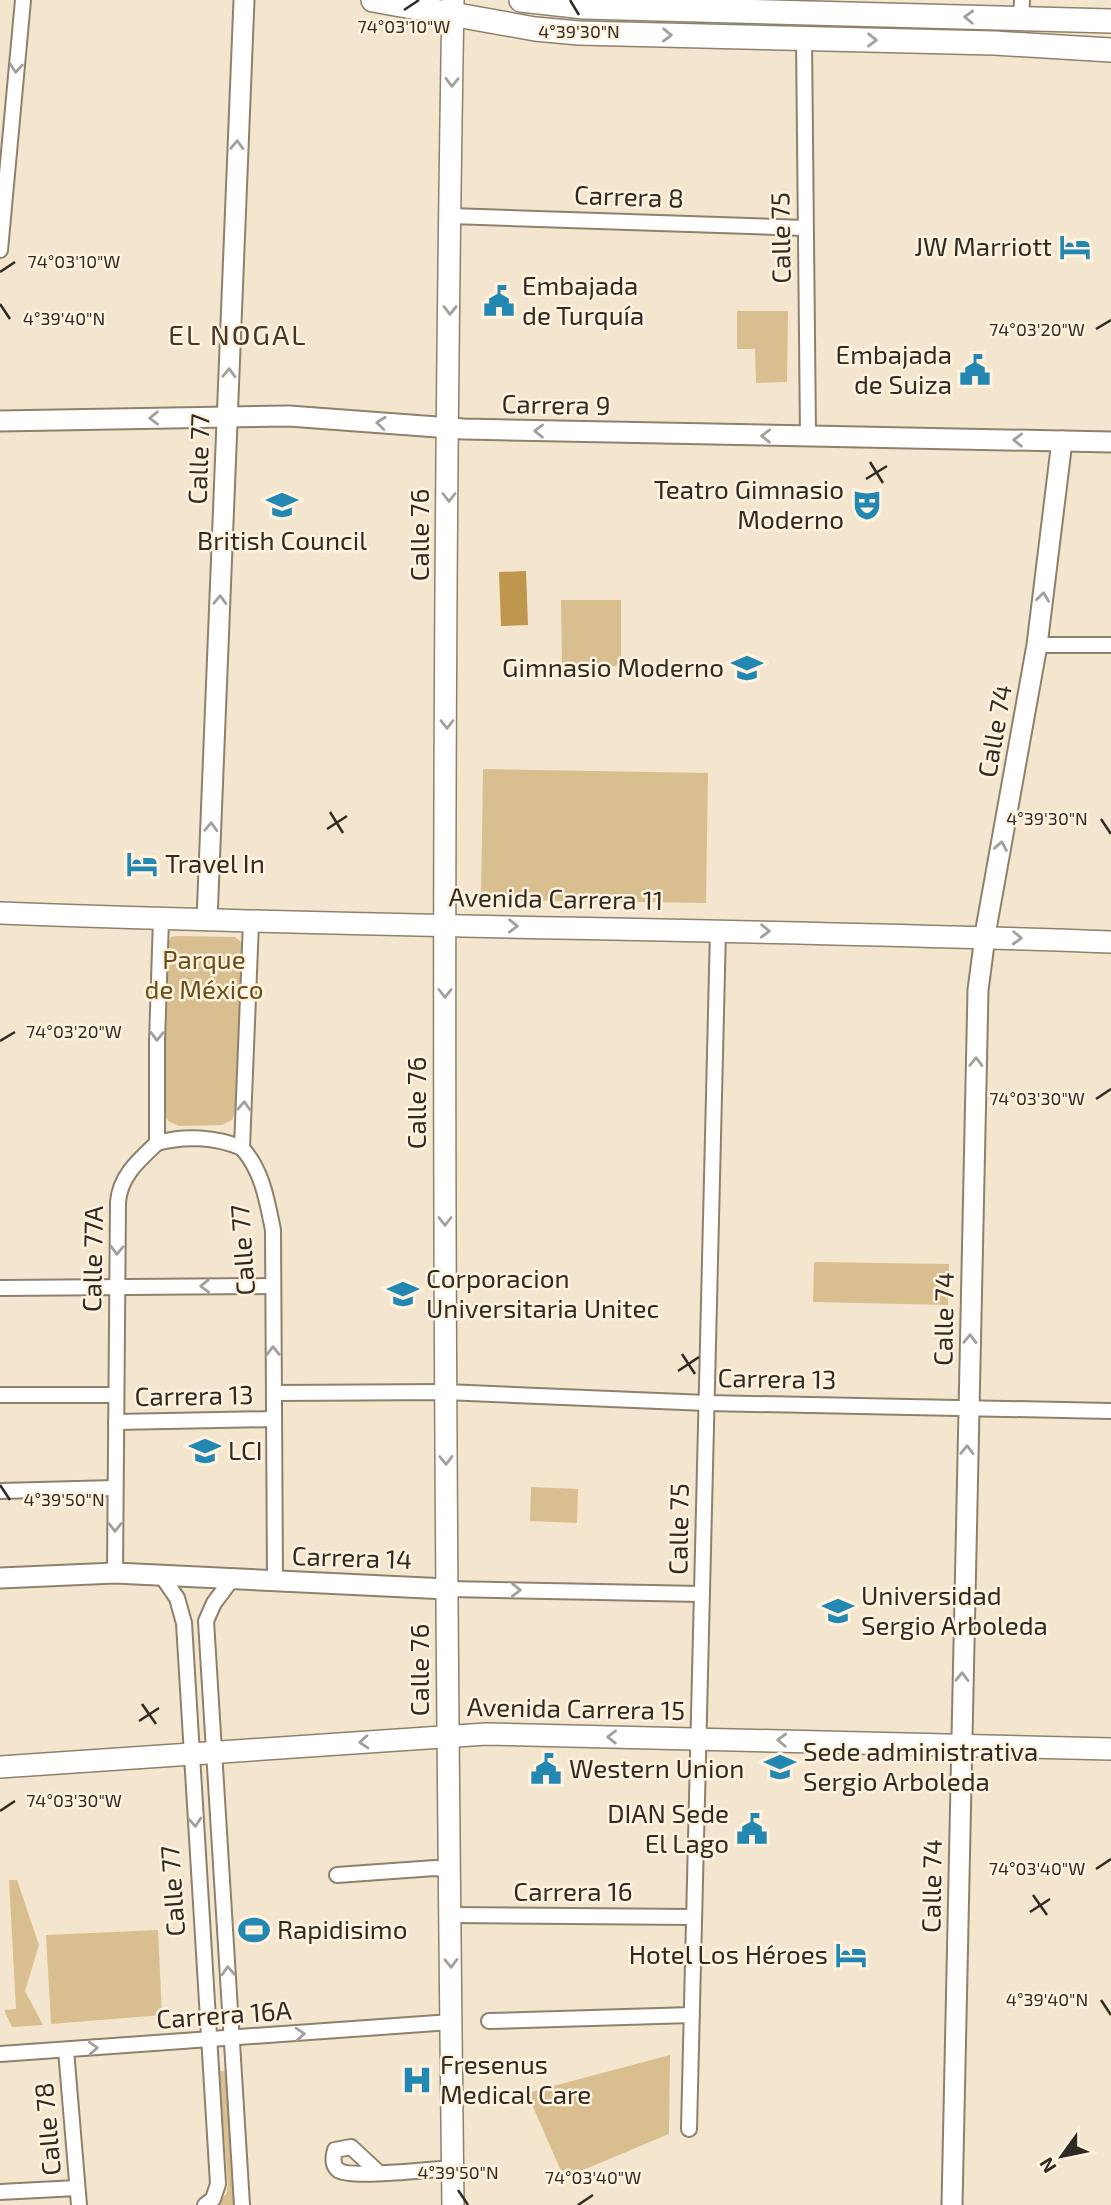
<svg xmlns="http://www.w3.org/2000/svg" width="1111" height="2205" font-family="'Exo 2',sans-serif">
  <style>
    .green { fill: #d9be90 }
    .water { fill: #be964d }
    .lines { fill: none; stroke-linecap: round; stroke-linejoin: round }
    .minor-casing { stroke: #8e816b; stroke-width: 18 }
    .tertiary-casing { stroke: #8e816b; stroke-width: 23 }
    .secondary-casing { stroke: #8e816b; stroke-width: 24 }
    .primary-casing { stroke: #8e816b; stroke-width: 26 }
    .minor { stroke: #fff; stroke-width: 14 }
    .tertiary { stroke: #fff; stroke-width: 19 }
    .secondary { stroke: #fff; stroke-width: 21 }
    .primary { stroke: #fff; stroke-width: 23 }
    .oneway { stroke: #a2a09c }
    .ticks { fill: none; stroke: #302b22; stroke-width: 2.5 }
    .labels { text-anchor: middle; stroke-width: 5; stroke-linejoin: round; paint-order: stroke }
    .street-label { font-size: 26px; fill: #302b22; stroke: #fff3e0 }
    .poi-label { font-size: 26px; fill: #302b22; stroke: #fff3e0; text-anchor: start }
    .park-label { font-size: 26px; fill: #6b4f18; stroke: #fff3e0 }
    .neighbourhood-label { font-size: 28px; letter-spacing: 2px; fill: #443926; stroke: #fff3e0 }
    .ticks-label { font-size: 18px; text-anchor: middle; fill: #302b22; stroke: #fff3e0; stroke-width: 5; stroke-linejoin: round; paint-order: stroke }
  </style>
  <rect width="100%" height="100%" fill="#f4e6ce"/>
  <g class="green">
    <path d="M 737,311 L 788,311 L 787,382 L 756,383 L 755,349 L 737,349 Z"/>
    <path d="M 561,600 L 621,600 L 621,666 L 562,667 Z"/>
    <path d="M 483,769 L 708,773 L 706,903 L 481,900 Z"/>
    <path d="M 176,936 L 235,937 L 242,943 L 236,1111 L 232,1120 L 222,1125 L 179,1126 L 168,1121 L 163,1111 L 166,946 L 171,937 Z"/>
    <path d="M 814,1262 L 949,1264 L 948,1305 L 813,1302 Z"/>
    <path d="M 531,1487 L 578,1489 L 577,1523 L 530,1521 Z"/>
    <path d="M 9,1880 L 17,1880 L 39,1945 L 25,1991 L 43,2025 L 12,2027 L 4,2010 L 16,2009 Z"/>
    <path d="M 158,1930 L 162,2015 L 51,2024 L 46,1935 Z"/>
    <path d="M 670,2055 L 669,2134 L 564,2178 L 527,2093 Z"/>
    <path d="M 219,2071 L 228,2071 L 238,2205 L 216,2205 L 226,2194 L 228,2186 Z"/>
  </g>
  <path class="water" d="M 526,571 L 528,625 L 501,626 L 499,572 Z"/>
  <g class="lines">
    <defs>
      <g id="minor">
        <path d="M 1021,19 L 1022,0"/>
        <path d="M 804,38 L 808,436"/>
        <path d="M 451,216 L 805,228"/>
        <path d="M 0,250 L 23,0"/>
        <path d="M 1037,645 L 1111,645"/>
        <path d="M 251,922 L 242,1148 C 263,1172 267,1201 273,1230 L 275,1582"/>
        <path d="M 157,1143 C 185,1135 216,1137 242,1148"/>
        <path d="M 0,1288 L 273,1286"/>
        <path d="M 274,1393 L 445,1392 L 707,1403 L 1111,1411"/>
        <path d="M 0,1395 L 116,1395"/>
        <path d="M 116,1422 L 274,1419"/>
        <path d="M 0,1491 L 115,1488"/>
        <path d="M 115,1573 L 118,1202 C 120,1176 139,1160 157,1143 L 157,1041 L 161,919"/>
        <path d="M 161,1575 L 177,1598 L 184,1623 L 218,2184 L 213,2199 L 205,2205"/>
        <path d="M 232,1579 L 214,1603 L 206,1621 L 242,2205"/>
        <path d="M 447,1589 L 702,1594"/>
        <path d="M 337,1875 L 435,1868 L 450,1870"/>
        <path d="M 450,1915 L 694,1917"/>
        <path d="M 489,2021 L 692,2015"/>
        <path d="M 66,2050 L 79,2205"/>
        <path d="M 0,2054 L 451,2022"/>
        <path d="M 689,2129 L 718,930"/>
        <path d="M 379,2173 L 351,2147 L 335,2150 C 333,2157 332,2165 338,2170 C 349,2179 434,2169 453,2168"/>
        <path d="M 0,2192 L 77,2188"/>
      </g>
      <g id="tertiary">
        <path d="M 0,421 L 289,416 L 464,429 L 1111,442"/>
        <path d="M 207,920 L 244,0"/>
        <path d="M 0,1578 L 115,1573 L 447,1589"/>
        <path d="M 952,2205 L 978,990 L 986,929 L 1037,645 L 1062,441"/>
      </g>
      <g id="secondary">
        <path d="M 453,0 C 440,735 444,1470 453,2205"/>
        <path d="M 0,913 C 370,928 741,928 1111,942"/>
        <path d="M 0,1767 L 486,1734 L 1111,1749"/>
      </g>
      <g id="primary">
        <path d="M 373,0 L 535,29 L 579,33 L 994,43 L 1111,50"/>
        <path d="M 521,0 L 584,7 L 1111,21"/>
      </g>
    </defs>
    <use href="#minor" class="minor-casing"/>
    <use href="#tertiary" class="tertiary-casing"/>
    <use href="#secondary" class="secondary-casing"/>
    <use href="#primary" class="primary-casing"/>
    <use href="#minor" class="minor"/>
    <use href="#tertiary" class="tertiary"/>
    <use href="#secondary" class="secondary"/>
    <use href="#primary" class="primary"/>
  </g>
  <defs><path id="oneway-chevron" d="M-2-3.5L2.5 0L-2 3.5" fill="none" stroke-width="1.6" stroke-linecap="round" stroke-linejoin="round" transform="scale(1.75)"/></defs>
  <g class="oneway">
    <use href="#oneway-chevron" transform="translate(969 17) rotate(-178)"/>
    <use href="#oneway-chevron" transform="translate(667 35) rotate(1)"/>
    <use href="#oneway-chevron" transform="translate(872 40) rotate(1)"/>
    <use href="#oneway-chevron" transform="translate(16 68) rotate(95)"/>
    <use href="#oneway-chevron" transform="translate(452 82) rotate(91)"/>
    <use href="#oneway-chevron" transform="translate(237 145) rotate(-88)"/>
    <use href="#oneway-chevron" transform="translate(450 310) rotate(91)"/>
    <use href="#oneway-chevron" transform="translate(229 373) rotate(-88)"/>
    <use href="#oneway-chevron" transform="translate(154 418) rotate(179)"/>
    <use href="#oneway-chevron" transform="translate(381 423) rotate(-174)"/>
    <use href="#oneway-chevron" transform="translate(539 431) rotate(-179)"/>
    <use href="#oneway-chevron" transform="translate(766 436) rotate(-179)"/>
    <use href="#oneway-chevron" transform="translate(1018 440) rotate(-179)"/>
    <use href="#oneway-chevron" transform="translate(449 497) rotate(90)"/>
    <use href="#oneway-chevron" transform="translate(1043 597) rotate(-83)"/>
    <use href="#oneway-chevron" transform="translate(220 600) rotate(-88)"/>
    <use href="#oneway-chevron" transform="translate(447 724) rotate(90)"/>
    <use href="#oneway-chevron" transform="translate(211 827) rotate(-88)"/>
    <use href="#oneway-chevron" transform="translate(1001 846) rotate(-80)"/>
    <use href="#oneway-chevron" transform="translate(513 926) rotate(1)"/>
    <use href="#oneway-chevron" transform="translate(765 931) rotate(1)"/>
    <use href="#oneway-chevron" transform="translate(1017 938) rotate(2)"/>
    <use href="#oneway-chevron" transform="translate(445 993) rotate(90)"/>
    <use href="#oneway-chevron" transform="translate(157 1036) rotate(91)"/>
    <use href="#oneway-chevron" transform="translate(976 1062) rotate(-89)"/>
    <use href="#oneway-chevron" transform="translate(244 1106) rotate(-88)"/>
    <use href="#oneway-chevron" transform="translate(445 1221) rotate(90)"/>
    <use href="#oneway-chevron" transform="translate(117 1250) rotate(92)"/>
    <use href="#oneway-chevron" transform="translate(205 1286) rotate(179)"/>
    <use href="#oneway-chevron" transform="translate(970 1339) rotate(-89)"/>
    <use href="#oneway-chevron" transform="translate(273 1351) rotate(-91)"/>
    <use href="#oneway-chevron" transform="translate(967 1450) rotate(-89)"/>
    <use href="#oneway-chevron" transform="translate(446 1460) rotate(89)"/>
    <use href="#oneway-chevron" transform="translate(115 1527) rotate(90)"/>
    <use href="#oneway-chevron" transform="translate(516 1590) rotate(1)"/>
    <use href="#oneway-chevron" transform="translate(962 1677) rotate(-89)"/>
    <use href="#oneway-chevron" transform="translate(612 1737) rotate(-179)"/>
    <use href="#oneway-chevron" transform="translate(782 1740) rotate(-178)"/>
    <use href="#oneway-chevron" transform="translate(364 1742) rotate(176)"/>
    <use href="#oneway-chevron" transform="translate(195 1822) rotate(86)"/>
    <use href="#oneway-chevron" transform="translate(451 1963) rotate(89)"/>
    <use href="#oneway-chevron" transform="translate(228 1971) rotate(-93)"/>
    <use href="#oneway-chevron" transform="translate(300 2034) rotate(-4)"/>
    <use href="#oneway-chevron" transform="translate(93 2048) rotate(-4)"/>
  </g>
  <path class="ticks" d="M 570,0 L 579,15M 404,10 L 419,0M 0,272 L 15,262M 0,304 L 10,319M 1096,329 L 1111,320M 870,462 L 883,483M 866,479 L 887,466M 330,812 L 343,833M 1101,819 L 1111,834M 327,829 L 347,816M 0,1041 L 15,1032M 1096,1099 L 1111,1089M 682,1354 L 695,1374M 678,1371 L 699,1357M 0,1485 L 10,1500M 142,1704 L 156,1724M 139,1721 L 159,1708M 0,1811 L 15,1801M 1096,1869 L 1111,1859M 1033,1895 L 1047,1915M 1030,1912 L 1050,1899M 1101,2000 L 1111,2015M 458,2190 L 468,2205M 578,2205 L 593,2195"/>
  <defs>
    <symbol id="hotel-bare" viewBox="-9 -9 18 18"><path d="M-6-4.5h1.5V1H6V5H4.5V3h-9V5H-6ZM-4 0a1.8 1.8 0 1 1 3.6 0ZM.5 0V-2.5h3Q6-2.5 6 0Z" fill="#2287b1" stroke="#fff3e0" stroke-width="2.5" paint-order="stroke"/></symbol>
    <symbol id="civic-bare" viewBox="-9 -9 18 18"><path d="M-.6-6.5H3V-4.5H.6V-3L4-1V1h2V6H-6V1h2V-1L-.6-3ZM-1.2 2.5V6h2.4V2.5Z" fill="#2287b1" stroke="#fff3e0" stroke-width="2.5" paint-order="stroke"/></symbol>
    <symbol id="school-bare" viewBox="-9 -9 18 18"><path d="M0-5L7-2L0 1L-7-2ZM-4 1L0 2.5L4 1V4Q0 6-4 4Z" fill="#2287b1" stroke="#fff3e0" stroke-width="2.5" paint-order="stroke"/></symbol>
    <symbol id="theatre-bare" viewBox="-9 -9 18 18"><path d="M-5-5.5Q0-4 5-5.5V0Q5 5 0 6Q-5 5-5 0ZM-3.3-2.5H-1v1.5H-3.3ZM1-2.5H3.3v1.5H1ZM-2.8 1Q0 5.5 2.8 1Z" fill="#2287b1" stroke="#fff3e0" stroke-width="2.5" paint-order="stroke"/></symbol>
    <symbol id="university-bare" viewBox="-9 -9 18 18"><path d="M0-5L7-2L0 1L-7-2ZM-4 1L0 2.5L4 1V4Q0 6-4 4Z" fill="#2287b1" stroke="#fff3e0" stroke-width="2.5" paint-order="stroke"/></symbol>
    <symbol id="stadium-bare" viewBox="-9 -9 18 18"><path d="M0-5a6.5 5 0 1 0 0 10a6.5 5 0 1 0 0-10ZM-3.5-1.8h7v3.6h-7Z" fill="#2287b1" stroke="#fff3e0" stroke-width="2.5" paint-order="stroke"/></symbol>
    <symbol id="hospital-bare" viewBox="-9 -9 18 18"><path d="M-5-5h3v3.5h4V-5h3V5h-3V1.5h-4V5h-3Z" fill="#2287b1" stroke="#fff3e0" stroke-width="2.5" paint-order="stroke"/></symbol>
  </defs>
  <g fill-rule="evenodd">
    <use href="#hotel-bare" x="1053" y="225" width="44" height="44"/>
    <use href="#civic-bare" x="477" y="279" width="44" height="44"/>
    <use href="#civic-bare" x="953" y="348" width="44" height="44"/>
    <use href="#school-bare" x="260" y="483" width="44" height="44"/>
    <use href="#theatre-bare" x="845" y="483" width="44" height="44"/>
    <use href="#school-bare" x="725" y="646" width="44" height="44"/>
    <use href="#hotel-bare" x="120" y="842" width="44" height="44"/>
    <use href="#university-bare" x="381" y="1272" width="44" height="44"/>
    <use href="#university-bare" x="183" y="1429" width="44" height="44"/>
    <use href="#university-bare" x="816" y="1589" width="44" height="44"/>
    <use href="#university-bare" x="758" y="1745" width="44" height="44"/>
    <use href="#civic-bare" x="524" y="1747" width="44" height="44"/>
    <use href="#civic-bare" x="730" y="1807" width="44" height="44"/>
    <use href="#stadium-bare" x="232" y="1908" width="44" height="44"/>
    <use href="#hotel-bare" x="829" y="1933" width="44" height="44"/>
    <use href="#hospital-bare" x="395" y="2058" width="44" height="44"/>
  </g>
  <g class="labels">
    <g class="street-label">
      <text transform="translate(629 197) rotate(2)" y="9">Carrera 8</text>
      <text transform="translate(781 238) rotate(-91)" y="9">Calle 75</text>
      <text transform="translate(556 405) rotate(1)" y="9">Carrera 9</text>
      <text transform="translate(199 459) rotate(-88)" y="9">Calle 77</text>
      <text transform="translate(420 535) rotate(-90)" y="9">Calle 76</text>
      <text transform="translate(995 731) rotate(-80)" y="9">Calle 74</text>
      <text transform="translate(556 899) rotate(1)" y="9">Avenida Carrera 11</text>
      <text transform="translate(417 1103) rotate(-90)" y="9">Calle 76</text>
      <text transform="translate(243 1250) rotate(-94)" y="9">Calle 77</text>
      <text transform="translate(93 1259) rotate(-89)" y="9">Calle 77A</text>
      <text transform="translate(944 1319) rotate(-89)" y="9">Calle 74</text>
      <text transform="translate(777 1379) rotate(1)" y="9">Carrera 13</text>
      <text transform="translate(194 1396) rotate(-1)" y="9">Carrera 13</text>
      <text transform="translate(679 1529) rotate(-89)" y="9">Calle 75</text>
      <text transform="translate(352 1558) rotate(2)" y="9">Carrera 14</text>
      <text transform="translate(420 1670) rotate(-90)" y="9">Calle 76</text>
      <text transform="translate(576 1709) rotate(1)" y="9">Avenida Carrera 15</text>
      <text transform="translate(932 1886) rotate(-89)" y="9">Calle 74</text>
      <text transform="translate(173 1891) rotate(-94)" y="9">Calle 77</text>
      <text x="573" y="1901">Carrera 16</text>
      <text transform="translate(224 2015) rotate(-4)" y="9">Carrera 16A</text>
      <text transform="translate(48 2129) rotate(-95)" y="9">Calle 78</text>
    </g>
    <g class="poi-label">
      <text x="1052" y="256" text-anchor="end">JW Marriott</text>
      <text x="522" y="295">Embajada<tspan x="522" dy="30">de Turquía</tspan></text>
      <text x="952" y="364" text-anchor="end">Embajada<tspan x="952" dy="30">de Suiza</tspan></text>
      <text x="844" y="499" text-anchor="end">Teatro Gimnasio<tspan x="844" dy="30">Moderno</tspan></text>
      <text x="282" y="550" text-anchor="middle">British Council</text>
      <text x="724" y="677" text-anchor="end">Gimnasio Moderno</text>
      <text x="165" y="873">Travel In</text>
      <text x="426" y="1288">Corporacion<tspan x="426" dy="30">Universitaria Unitec</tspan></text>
      <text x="228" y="1460">LCI</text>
      <text x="861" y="1605">Universidad<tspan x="861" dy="30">Sergio Arboleda</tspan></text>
      <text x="803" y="1761">Sede administrativa<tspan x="803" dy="30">Sergio Arboleda</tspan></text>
      <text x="569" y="1778">Western Union</text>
      <text x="729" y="1823" text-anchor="end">DIAN Sede<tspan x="729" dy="30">El Lago</tspan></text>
      <text x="277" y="1939">Rapidisimo</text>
      <text x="828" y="1964" text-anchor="end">Hotel Los Héroes</text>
      <text x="440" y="2074">Fresenus<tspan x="440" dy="30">Medical Care</tspan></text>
    </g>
    <g class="park-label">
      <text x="204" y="969">Parque<tspan x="204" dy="30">de México</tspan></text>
    </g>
    <g class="neighbourhood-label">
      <text x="238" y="345">EL NOGAL</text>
    </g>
  </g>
  <g class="ticks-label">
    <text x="404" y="33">74°03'10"W</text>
    <text x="579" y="38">4°39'30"N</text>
    <text x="74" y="268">74°03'10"W</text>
    <text x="64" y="325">4°39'40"N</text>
    <text x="1037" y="336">74°03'20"W</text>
    <text x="1047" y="825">4°39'30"N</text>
    <text x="74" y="1038">74°03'20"W</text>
    <text x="1037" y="1105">74°03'30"W</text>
    <text x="64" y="1506">4°39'50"N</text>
    <text x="74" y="1807">74°03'30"W</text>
    <text x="1037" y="1875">74°03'40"W</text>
    <text x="1047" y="2006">4°39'40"N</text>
    <text x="458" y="2179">4°39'50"N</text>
    <text x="593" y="2184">74°03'40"W</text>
  </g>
  <g transform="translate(1062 2156) rotate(237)" stroke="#fff3e0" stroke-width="5" paint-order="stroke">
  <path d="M0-5L12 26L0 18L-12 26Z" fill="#302b22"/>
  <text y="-10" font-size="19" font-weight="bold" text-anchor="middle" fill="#302b22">N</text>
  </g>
</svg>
